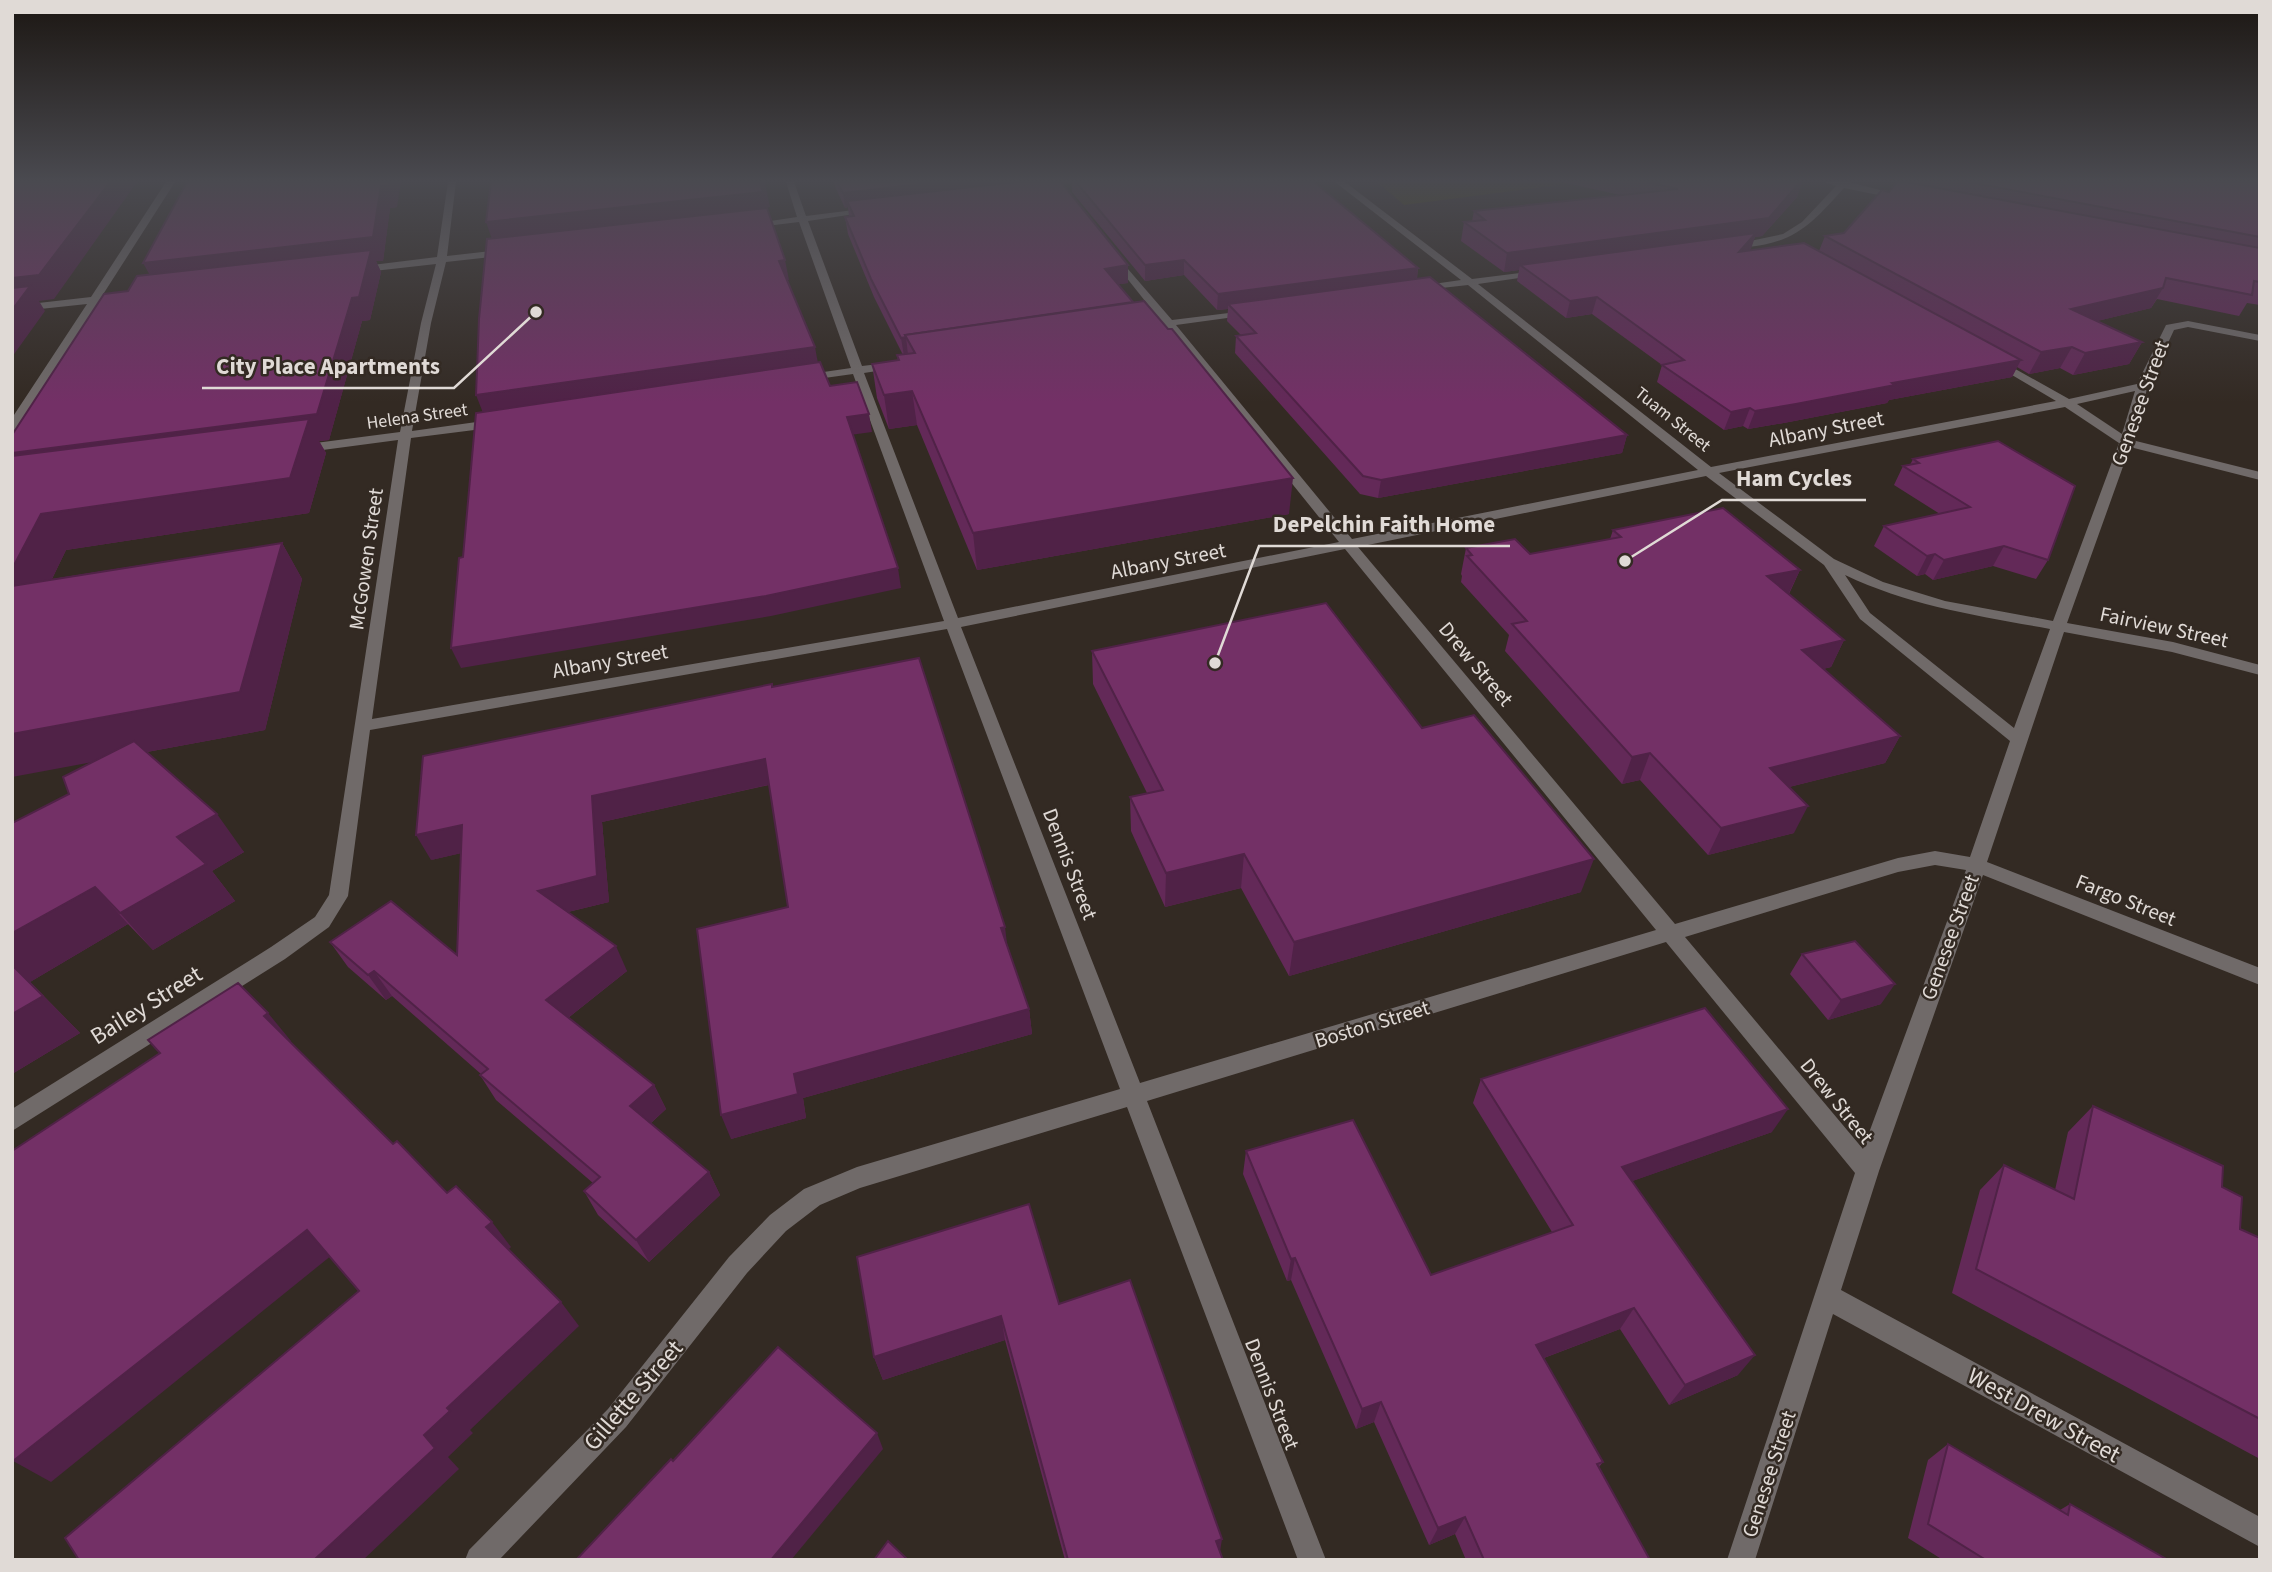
<svg xmlns="http://www.w3.org/2000/svg" width="2272" height="1572" font-family="'Source Sans 3',sans-serif">
  <style>
    .green { fill: #444505 }
    .lines { fill: none; stroke-linecap: round; stroke-linejoin: round }
    .minor { fill: #706a69; fill-rule: evenodd }
    .wall { fill: #632958 }
    .shaded-wall { fill: #502247 }
    .building { fill: #733066; stroke: #502247; stroke-width: 2 }
    .labels { text-anchor: middle; stroke-width: 5; stroke-linejoin: round; paint-order: stroke }
    .far-street-label { font-size: 18px; fill: #e0dad6; stroke: #332a23 }
    .street-label { font-size: 21px; fill: #e0dad6; stroke: #332a23 }
    .near-street-label { font-size: 24px; fill: #e0dad6; stroke: #332a23 }
    .leader { fill: none; stroke: #e0dad6; stroke-width: 2.5 }
    .callout-dot { fill: #e0dad6; stroke: #332a23; stroke-width: 2.5 }
    .callout-label { font-size: 23px; text-anchor: middle; font-weight: bold; fill: #e0dad6; stroke: #332a23; stroke-width: 5; stroke-linejoin: round; paint-order: stroke }
  </style>
  <rect width="100%" height="100%" fill="#332a23"/>
  <path class="green" d="M 1377,182 L 1561,182 L 1566,184 L 1404,205 Z"/>
  <g class="lines">
    <g class="minor">
      <path d="M 166,182 L 175,182 L 102,296 L 123,294 L 128,297 L 98,303 L 18,428 L 12,432 L 12,418 L 87,304 L 12,312 L 12,306 L 91,297 Z"/>
      <path d="M 448,182 L 456,182 L 447,256 L 509,249 L 514,252 L 509,255 L 446,262 L 431,323 L 412,431 L 498,419 L 504,423 L 498,427 L 411,438 L 372,719 L 944,621 L 853,374 L 803,381 L 797,378 L 803,375 L 851,368 L 799,222 L 749,228 L 744,225 L 797,217 L 786,182 L 794,182 L 806,216 L 870,208 L 875,211 L 808,221 L 862,366 L 896,362 L 902,365 L 896,368 L 864,373 L 958,618 L 1339,542 L 1166,327 L 1138,329 L 1138,325 L 1161,321 L 1110,257 L 1115,254 L 1172,320 L 1253,310 L 1253,314 L 1249,315 L 1176,325 L 1352,539 L 1698,470 L 1468,285 L 1415,291 L 1414,289 L 1419,286 L 1461,280 L 1335,182 L 1345,182 L 1472,279 L 1544,270 L 1545,272 L 1540,275 L 1478,284 L 1711,467 L 2056,401 L 1990,362 L 1990,358 L 1994,357 L 2069,399 L 2137,384 L 2166,325 L 2188,321 L 2260,335 L 2260,341 L 2188,327 L 2174,330 L 2148,386 L 2132,440 L 2260,472 L 2260,480 L 2130,447 L 2067,623 L 2173,642 L 2260,665 L 2260,675 L 2172,652 L 2064,632 L 1987,862 L 2260,968 L 2260,985 L 1983,875 L 1879,1171 L 1841,1290 L 2260,1517 L 2260,1547 L 1833,1314 L 1755,1560 L 1727,1560 L 1855,1173 L 1666,942 L 1147,1101 L 1326,1560 L 1298,1560 L 1127,1107 L 860,1188 L 820,1205 L 786,1231 L 747,1273 L 626,1427 L 499,1560 L 465,1560 L 469,1550 L 608,1409 L 729,1257 L 770,1215 L 804,1189 L 857,1167 L 1120,1089 L 947,629 L 370,730 L 348,896 L 329,927 L 285,959 L 12,1131 L 12,1109 L 271,947 L 315,917 L 329,895 L 398,440 L 300,453 L 294,449 L 300,445 L 400,432 L 421,323 L 436,264 L 356,273 L 351,270 L 356,267 L 437,257 ZM 2135,391 L 2122,434 L 2077,404 ZM 2065,407 L 2119,443 L 2053,621 L 1945,601 L 1883,582 L 1834,559 L 1719,473 ZM 1706,476 L 1824,565 L 1860,619 L 2010,741 L 1970,857 L 1935,851 L 1898,858 L 1675,924 L 1358,547 ZM 1345,549 L 1656,930 L 1140,1083 L 961,627 ZM 1845,575 C 1910,606 1979,616 2050,629 L 2014,728 L 1870,613 ZM 1935,865 L 1966,870 L 1863,1149 L 1685,937 L 1898,872 Z"/>
      <path d="M 1824,182 L 1849,182 L 1907,197 L 1903,200 L 1844,188 C 1813,222 1796,243 1747,247 C 1739,248 1733,250 1726,246 L 1783,234 L 1802,222 L 1836,186 Z"/>
    </g>
  </g>
  <g class="wall">
    <path d="M 187,182 L 397,207 L 390,208 L 383,261 L 376,261 L 381,272 L 370,320 L 362,321 L 329,440 L 319,441 L 326,453 L 309,513 L 66,550 L 52,579 L 282,543 L 302,579 L 265,730 L 147,752 L 244,852 L 212,871 L 235,901 L 153,950 L 128,924 L 30,982 L 80,1033 L 12,1074 L 12,823 L 69,794 L 92,762 L 12,435 L 128,291 L 149,274 Z"/>
    <path d="M 833,182 L 1061,182 L 1128,265 L 1128,283 L 1118,284 L 1289,514 L 977,570 L 917,425 L 889,429 L 877,398 L 872,364 L 898,360 L 897,355 L 903,355 L 874,297 L 848,234 L 845,217 L 849,217 L 848,207 L 845,208 Z"/>
    <path d="M 1064,182 L 1314,182 L 1418,268 L 1417,279 L 1627,435 L 1622,453 L 1378,498 L 1360,494 L 1235,353 L 1236,336 L 1241,335 L 1227,321 L 1228,309 L 1217,310 L 1184,275 L 1145,281 L 1072,192 L 1072,183 Z"/>
    <path d="M 1562,182 L 1802,182 L 1797,197 L 1762,236 L 1755,237 L 1749,251 L 1819,251 L 1825,236 L 1844,233 L 1889,192 L 1897,182 L 2260,182 L 2260,305 L 2247,303 L 2239,316 L 2157,299 L 2151,308 L 2097,321 L 2142,342 L 2129,364 L 2073,375 L 2060,368 L 2029,374 L 2017,367 L 2012,377 L 1889,400 L 1887,403 L 1789,422 L 1748,429 L 1743,426 L 1724,430 L 1657,382 L 1662,365 L 1592,314 L 1566,318 L 1517,281 L 1519,270 L 1504,272 L 1461,241 L 1464,222 L 1472,221 L 1474,211 L 1620,195 Z"/>
    <path d="M 1998,441 L 2048,560 L 2036,579 L 1993,566 L 1933,580 L 1925,574 L 1917,576 L 1874,546 L 1884,526 L 1940,514 L 1894,485 L 1903,466 L 1910,465 L 1913,459 Z"/>
    <path d="M 1613,530 L 1800,570 L 1789,594 L 1844,640 L 1831,667 L 1823,669 L 1900,736 L 1885,763 L 1789,787 L 1794,833 L 1708,855 L 1640,780 L 1622,784 L 1505,651 L 1509,635 L 1461,582 L 1462,576 L 1461,574 L 1466,548 L 1530,554 L 1610,539 Z"/>
    <path d="M 1092,651 L 1422,728 L 1581,892 L 1289,976 L 1241,888 L 1165,907 L 1131,831 L 1130,797 L 1147,793 L 1093,684 Z"/>
    <path d="M 772,687 L 1008,947 L 1029,1009 L 1032,1034 L 803,1098 L 806,1118 L 731,1139 L 788,907 L 769,785 L 602,822 L 609,902 L 568,912 L 627,971 L 568,1018 L 654,1085 L 666,1109 L 651,1123 L 709,1172 L 720,1195 L 649,1262 L 598,1215 L 584,1191 L 593,1183 L 496,1100 L 480,1075 L 481,1074 L 392,996 L 386,1000 L 348,967 L 330,942 L 457,955 L 461,853 L 431,860 Z"/>
    <path d="M 1802,954 L 1881,1004 L 1828,1020 L 1790,974 Z"/>
    <path d="M 1481,1079 L 1772,1132 L 1632,1181 L 1738,1375 L 1669,1405 L 1620,1329 L 1544,1358 L 1603,1462 L 1599,1467 L 1650,1560 L 1466,1560 L 1455,1534 L 1429,1545 L 1374,1422 L 1356,1429 L 1291,1280 L 1287,1281 L 1243,1174 L 1246,1151 L 1431,1275 L 1552,1232 L 1473,1103 Z"/>
    <path d="M 2093,1106 L 2222,1187 L 2240,1229 L 2260,1238 L 2260,1459 L 1952,1293 L 1980,1190 L 2004,1165 L 2055,1190 L 2068,1132 Z"/>
    <path d="M 1059,1304 L 1220,1552 L 1223,1560 L 1065,1560 L 1005,1340 L 883,1380 L 874,1357 Z"/>
    <path d="M 1948,1444 L 2060,1510 L 2070,1504 L 2168,1560 L 1943,1560 L 1908,1538 L 1928,1460 Z"/>
  </g>
  <g class="shaded-wall">
    <path d="M 110,182 L 137,182 L 54,299 L 39,301 L 45,311 L 12,357 L 12,278 Z"/>
    <path d="M 389,182 L 401,182 L 397,207 L 390,208 L 383,261 L 376,261 L 381,272 L 370,320 L 362,321 L 329,440 L 319,441 L 326,453 L 309,513 L 66,550 L 30,624 L 12,600 L 12,453 L 156,286 L 143,263 L 381,186 Z"/>
    <path d="M 938,182 L 1051,182 L 847,201 L 848,207 L 845,208 L 843,193 Z"/>
    <path d="M 1802,182 L 1797,197 L 1762,236 L 1755,237 L 1751,249 L 1734,268 L 1520,265 L 1519,270 L 1504,272 L 1507,253 Z"/>
    <path d="M 765,183 L 770,207 L 495,248 L 486,222 Z"/>
    <path d="M 785,260 L 789,280 L 783,281 L 779,261 Z"/>
    <path d="M 1184,260 L 1184,275 L 1145,281 L 1145,265 Z"/>
    <path d="M 1128,265 L 1128,283 L 1105,286 L 1105,269 Z"/>
    <path d="M 1418,268 L 1416,283 L 1228,304 L 1228,309 L 1217,310 L 1218,294 Z"/>
    <path d="M 2163,288 L 2151,308 L 2060,330 L 2071,309 Z"/>
    <path d="M 1597,297 L 1592,314 L 1566,318 L 1570,301 Z"/>
    <path d="M 906,337 L 908,355 L 904,356 L 901,338 Z"/>
    <path d="M 2142,342 L 2129,364 L 2073,375 L 2085,353 Z"/>
    <path d="M 815,347 L 819,369 L 485,418 L 476,395 Z"/>
    <path d="M 2072,347 L 2060,368 L 2029,374 L 2041,352 Z"/>
    <path d="M 2021,360 L 2012,377 L 1889,400 L 1887,403 L 1789,422 L 1748,429 L 1755,411 L 1892,383 Z"/>
    <path d="M 912,391 L 917,425 L 889,429 L 884,395 Z"/>
    <path d="M 1750,408 L 1743,426 L 1724,430 L 1731,412 Z"/>
    <path d="M 869,414 L 872,432 L 850,435 L 847,417 Z"/>
    <path d="M 1627,435 L 1622,453 L 1378,498 L 1381,480 Z"/>
    <path d="M 1293,478 L 1289,514 L 977,570 L 973,533 Z"/>
    <path d="M 282,543 L 302,579 L 265,730 L 12,777 L 12,734 Z"/>
    <path d="M 2004,546 L 1993,566 L 1933,580 L 1944,560 Z"/>
    <path d="M 1935,554 L 1925,574 L 1917,576 L 1927,556 Z"/>
    <path d="M 898,568 L 901,588 L 771,616 L 461,668 L 451,648 Z"/>
    <path d="M 1800,570 L 1788,595 L 1767,576 Z"/>
    <path d="M 1844,640 L 1831,667 L 1789,677 L 1802,650 Z"/>
    <path d="M 1900,736 L 1885,763 L 1757,795 L 1770,768 Z"/>
    <path d="M 1650,753 L 1640,780 L 1622,784 L 1632,757 Z"/>
    <path d="M 765,759 L 772,784 L 602,822 L 609,902 L 551,916 L 538,891 L 592,796 Z"/>
    <path d="M 1808,806 L 1794,833 L 1708,855 L 1721,828 Z"/>
    <path d="M 217,814 L 244,852 L 212,871 L 235,901 L 153,950 L 120,913 L 177,837 Z"/>
    <path d="M 462,825 L 475,850 L 431,860 L 416,835 Z"/>
    <path d="M 1244,854 L 1241,888 L 1165,907 L 1166,873 Z"/>
    <path d="M 1594,859 L 1581,892 L 1289,976 L 1294,942 Z"/>
    <path d="M 95,887 L 128,924 L 30,982 L 80,1033 L 12,1074 L 12,933 Z"/>
    <path d="M 1005,927 L 1008,952 L 1001,928 Z"/>
    <path d="M 616,946 L 627,971 L 559,1025 L 546,1000 Z"/>
    <path d="M 374,971 L 392,996 L 386,1000 L 368,975 Z"/>
    <path d="M 1895,984 L 1881,1004 L 1828,1020 L 1841,1000 Z"/>
    <path d="M 1029,1009 L 1032,1034 L 803,1098 L 806,1118 L 731,1139 L 721,1115 L 794,1074 Z"/>
    <path d="M 268,1013 L 291,1041 L 287,1043 L 264,1016 Z"/>
    <path d="M 654,1085 L 666,1109 L 643,1130 L 630,1106 Z"/>
    <path d="M 1788,1109 L 1772,1132 L 1610,1189 L 1622,1167 Z"/>
    <path d="M 709,1172 L 720,1195 L 649,1262 L 636,1240 Z"/>
    <path d="M 492,1222 L 511,1247 L 505,1253 L 486,1227 Z"/>
    <path d="M 307,1230 L 332,1255 L 51,1482 L 13,1461 Z"/>
    <path d="M 1295,1258 L 1291,1280 L 1287,1281 L 1291,1259 Z"/>
    <path d="M 561,1302 L 579,1326 L 470,1430 L 473,1433 L 448,1457 L 459,1469 L 363,1560 L 314,1560 L 447,1408 Z"/>
    <path d="M 1634,1308 L 1620,1329 L 1525,1365 L 1536,1345 Z"/>
    <path d="M 1001,1316 L 1005,1340 L 883,1380 L 874,1357 Z"/>
    <path d="M 1755,1355 L 1738,1375 L 1669,1405 L 1685,1385 Z"/>
    <path d="M 1381,1402 L 1374,1422 L 1356,1429 L 1362,1409 Z"/>
    <path d="M 877,1433 L 883,1449 L 791,1560 L 771,1560 Z"/>
    <path d="M 1465,1517 L 1455,1534 L 1429,1545 L 1438,1528 Z"/>
    <path d="M 1222,1539 L 1219,1558 L 1216,1541 Z"/>
  </g>
  <g class="building">
    <path d="M 12,182 L 110,182 L 39,275 L 12,278 Z"/>
    <path d="M 187,182 L 389,182 L 389,185 L 381,186 L 373,237 L 143,263 Z"/>
    <path d="M 491,182 L 765,182 L 765,183 L 760,183 L 763,192 L 486,222 Z"/>
    <path d="M 837,182 L 938,182 L 843,193 Z"/>
    <path d="M 1016,182 L 1061,182 L 1128,265 L 1105,269 L 1133,302 L 905,335 L 906,337 L 901,338 L 871,279 L 845,217 L 854,216 L 847,201 Z"/>
    <path d="M 1076,182 L 1314,182 L 1418,268 L 1218,294 L 1184,260 L 1145,265 Z"/>
    <path d="M 1647,182 L 1800,182 L 1769,218 L 1507,253 L 1464,222 L 1485,220 L 1474,211 L 1678,189 Z"/>
    <path d="M 1897,182 L 1906,182 L 2260,248 L 2260,282 L 2254,281 L 2252,295 L 2166,278 L 2163,288 L 2071,309 L 2142,342 L 2085,353 L 2072,347 L 2041,352 L 1825,236 L 1844,233 L 1882,190 L 1889,192 Z"/>
    <path d="M 1969,182 L 2260,182 L 2260,237 Z"/>
    <path d="M 767,208 L 785,260 L 779,261 L 815,347 L 476,395 L 479,319 L 487,239 Z"/>
    <path d="M 1756,233 L 1739,252 L 1804,243 L 2021,360 L 1892,383 L 1895,385 L 1796,404 L 1755,411 L 1750,408 L 1731,412 L 1662,365 L 1684,360 L 1597,297 L 1570,301 L 1520,265 Z"/>
    <path d="M 371,250 L 359,297 L 352,298 L 317,414 L 12,453 L 12,435 L 104,294 L 128,291 L 137,276 Z"/>
    <path d="M 1430,277 L 1627,435 L 1381,480 L 1363,476 L 1236,336 L 1256,333 L 1228,304 Z"/>
    <path d="M 30,286 L 12,310 L 12,288 Z"/>
    <path d="M 1144,301 L 1168,329 L 1172,329 L 1293,478 L 973,533 L 912,391 L 884,395 L 872,364 L 899,360 L 897,355 L 915,353 L 905,335 Z"/>
    <path d="M 820,362 L 830,386 L 857,382 L 869,414 L 847,417 L 898,568 L 766,596 L 451,648 L 459,558 L 463,557 L 476,413 Z"/>
    <path d="M 309,419 L 290,478 L 41,514 L 12,569 L 12,456 Z"/>
    <path d="M 1998,441 L 2075,486 L 2048,560 L 2004,546 L 1944,560 L 1935,554 L 1927,556 L 1884,526 L 1970,507 L 1903,466 L 1919,463 L 1913,459 Z"/>
    <path d="M 1723,508 L 1800,570 L 1767,576 L 1844,640 L 1802,650 L 1900,736 L 1770,768 L 1808,806 L 1721,828 L 1650,753 L 1632,757 L 1512,624 L 1527,621 L 1467,556 L 1472,555 L 1466,548 L 1515,539 L 1530,554 L 1621,537 L 1613,530 Z"/>
    <path d="M 282,543 L 240,692 L 12,734 L 12,586 Z"/>
    <path d="M 1326,603 L 1422,728 L 1474,715 L 1594,859 L 1294,942 L 1244,854 L 1166,873 L 1130,797 L 1163,790 L 1092,651 Z"/>
    <path d="M 919,658 L 1005,927 L 1001,928 L 1029,1009 L 794,1074 L 798,1094 L 721,1115 L 697,929 L 788,907 L 765,759 L 592,796 L 597,876 L 538,891 L 616,946 L 546,1000 L 654,1085 L 630,1106 L 709,1172 L 636,1240 L 584,1191 L 600,1177 L 480,1075 L 488,1069 L 374,971 L 368,975 L 330,942 L 391,901 L 457,955 L 462,825 L 416,835 L 423,756 L 772,684 L 772,687 Z"/>
    <path d="M 134,741 L 217,814 L 177,837 L 206,864 L 120,913 L 95,887 L 12,933 L 12,823 L 69,794 L 63,777 Z"/>
    <path d="M 1855,941 L 1895,984 L 1841,1000 L 1802,954 Z"/>
    <path d="M 12,965 L 43,996 L 12,1014 Z"/>
    <path d="M 238,983 L 268,1013 L 264,1016 L 393,1144 L 397,1141 L 447,1193 L 456,1186 L 492,1222 L 486,1227 L 561,1302 L 447,1408 L 450,1411 L 424,1435 L 435,1448 L 314,1560 L 79,1560 L 65,1538 L 359,1291 L 307,1230 L 13,1461 L 12,1460 L 12,1151 L 160,1053 L 148,1040 Z"/>
    <path d="M 1705,1008 L 1788,1109 L 1622,1167 L 1755,1355 L 1685,1385 L 1634,1308 L 1536,1345 L 1603,1462 L 1597,1464 L 1650,1560 L 1484,1560 L 1465,1517 L 1438,1528 L 1381,1402 L 1362,1409 L 1295,1258 L 1291,1259 L 1246,1151 L 1353,1120 L 1431,1275 L 1573,1225 L 1481,1079 Z"/>
    <path d="M 2093,1106 L 2223,1166 L 2222,1187 L 2242,1197 L 2240,1229 L 2260,1238 L 2260,1419 L 1976,1269 L 2004,1165 L 2074,1199 Z"/>
    <path d="M 1029,1204 L 1059,1304 L 1130,1280 L 1222,1539 L 1216,1541 L 1223,1560 L 1068,1560 L 1001,1316 L 874,1357 L 857,1257 Z"/>
    <path d="M 778,1347 L 877,1433 L 771,1560 L 576,1560 L 671,1459 L 673,1461 Z"/>
    <path d="M 1948,1444 L 2068,1515 L 2070,1504 L 2168,1560 L 1986,1560 L 1928,1524 Z"/>
    <path d="M 888,1541 L 908,1560 L 874,1560 Z"/>
  </g>
  <linearGradient id="sky" x2="0" y2="1"><stop stop-color="#1c1713"/><stop offset="0.45" stop-color="#4a4a50"/><stop offset="1" stop-color="#4a4a50" stop-opacity="0"/></linearGradient>
  <rect width="2272" height="402" fill="url(#sky)"/>
  <g class="labels">
    <g class="far-street-label">
      <text transform="translate(417 416) rotate(-8)" y="6">Helena Street</text>
      <text transform="translate(1673 419) rotate(39)" y="6">Tuam Street</text>
    </g>
    <g class="street-label">
      <text transform="translate(2140 403) rotate(-70)" y="7">Genesee Street</text>
      <text transform="translate(1826 429) rotate(-11)" y="7">Albany Street</text>
      <text transform="translate(366 559) rotate(-82)" y="7">McGowen Street</text>
      <text transform="translate(1168 561) rotate(-11)" y="7">Albany Street</text>
      <text transform="translate(2164 627) rotate(12)" y="7">Fairview Street</text>
      <text transform="translate(610 661) rotate(-10)" y="7">Albany Street</text>
      <text transform="translate(1476 664) rotate(50)" y="7">Drew Street</text>
      <text transform="translate(1070 864) rotate(69)" y="7">Dennis Street</text>
      <text transform="translate(2126 900) rotate(22)" y="7">Fargo Street</text>
      <text transform="translate(1950 937) rotate(-70)" y="7">Genesee Street</text>
      <text transform="translate(1372 1024) rotate(-17)" y="7">Boston Street</text>
      <text transform="translate(1837 1101) rotate(51)" y="7">Drew Street</text>
      <text transform="translate(1272 1394) rotate(69)" y="7">Dennis Street</text>
      <text transform="translate(1769 1474) rotate(-72)" y="7">Genesee Street</text>
    </g>
    <g class="near-street-label">
      <text transform="translate(146 1005) rotate(-32)" y="8">Bailey Street</text>
      <text transform="translate(633 1395) rotate(-49)" y="8">Gillette Street</text>
      <text transform="translate(2044 1415) rotate(29)" y="8">West Drew Street</text>
    </g>
  </g>
  <path class="leader" d="M536 312L454 388H202M1625 561L1722 500H1866M1215 663L1259 546H1510"/>
  <g class="callout-dot">
    <circle cx="536" cy="312" r="7"/>
    <circle cx="1625" cy="561" r="7"/>
    <circle cx="1215" cy="663" r="7"/>
  </g>
  <g class="callout-label">
    <text x="328" y="374">City Place Apartments</text>
    <text x="1794" y="486">Ham Cycles</text>
    <text x="1384" y="532">DePelchin Faith Home</text>
  </g>
  <rect width="2272" height="1572" fill="none" stroke="#e0dad6" stroke-width="28"/>
</svg>
